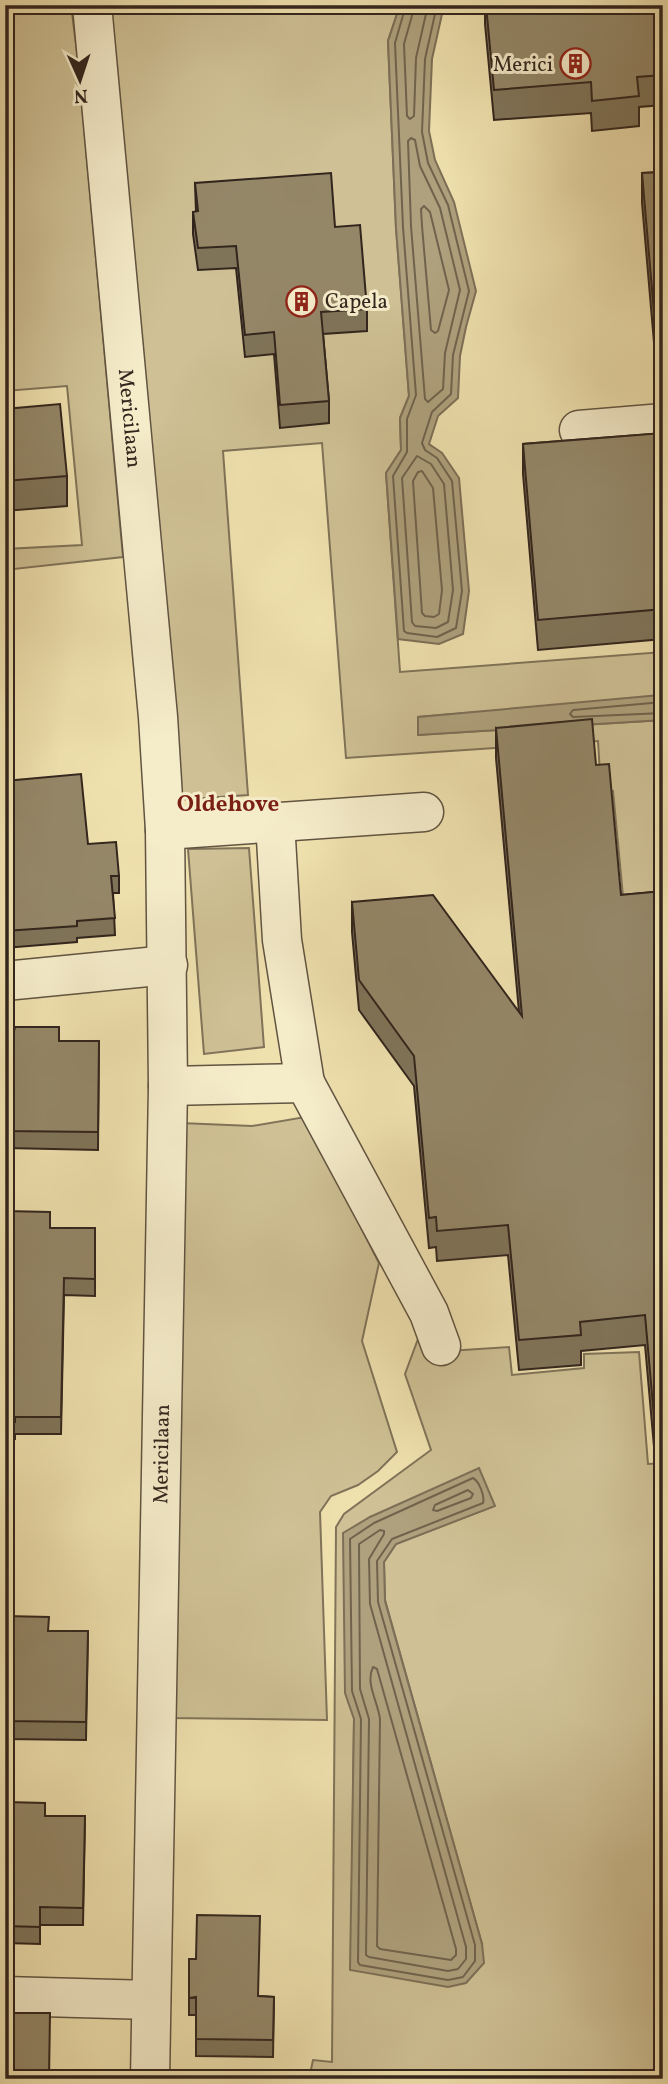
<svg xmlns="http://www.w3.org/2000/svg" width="668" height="2084" font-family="Vollkorn,serif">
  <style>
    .green { fill: #cfc195; stroke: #807359; stroke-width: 2; fill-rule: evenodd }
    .water { fill: #afa17d; stroke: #7d6f57; stroke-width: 2 }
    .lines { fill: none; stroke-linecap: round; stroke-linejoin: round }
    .shore { stroke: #70634d; stroke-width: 2 }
    .minor-casing { stroke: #615441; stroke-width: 41 }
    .minor { stroke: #f5ecca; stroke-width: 38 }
    .wall { fill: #7f7459; stroke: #32251d; stroke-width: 2 }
    .building { fill: #948768; stroke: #32251d; stroke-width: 2 }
    .labels { text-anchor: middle; stroke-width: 6; stroke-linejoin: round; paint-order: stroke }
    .poi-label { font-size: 21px; fill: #32251d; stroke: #f5ecca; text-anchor: end }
    .street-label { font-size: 21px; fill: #32251d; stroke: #f5ecca }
    .neighbourhood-label { font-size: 23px; font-weight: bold; fill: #7a1f14; stroke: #f5ecca }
  </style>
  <rect width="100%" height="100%" fill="#efe1ae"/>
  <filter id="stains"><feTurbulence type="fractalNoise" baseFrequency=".00286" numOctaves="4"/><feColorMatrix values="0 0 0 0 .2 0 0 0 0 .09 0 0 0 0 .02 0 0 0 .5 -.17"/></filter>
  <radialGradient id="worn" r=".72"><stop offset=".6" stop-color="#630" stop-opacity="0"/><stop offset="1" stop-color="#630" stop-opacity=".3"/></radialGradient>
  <g class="green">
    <path d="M 5,5 L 71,5 L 78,60 L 123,557 L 5,570 L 5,549 L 82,545 L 67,386 L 5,391 L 5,243 L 10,242 L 5,183 Z"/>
    <path d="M 111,5 L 400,5 L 388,41 L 396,228 L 409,396 L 400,418 L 401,450 L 386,473 L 400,672 L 663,652 L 663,697 L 418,717 L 418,735 L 663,720 L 663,915 L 625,917 L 613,791 L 601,791 L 598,741 L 346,758 L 322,443 L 223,451 L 248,795 L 177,800 Z"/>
    <path d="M 249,848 L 264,1047 L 204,1054 L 188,849 Z"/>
    <path d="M 305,1117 L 379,1263 L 362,1341 L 397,1452 L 378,1471 L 358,1485 L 331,1496 L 320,1512 L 327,1720 L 168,1718 L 181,1123 L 252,1126 Z"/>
    <path d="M 418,1339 L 448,1351 L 509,1347 L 512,1375 L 584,1368 L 584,1354 L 639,1352 L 648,1464 L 663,1463 L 663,2079 L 309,2079 L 313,2060 L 332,2062 L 336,1527 L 344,1514 L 431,1450 L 405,1374 ZM 494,1506 L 396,1544 L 384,1562 L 385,1600 L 482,1944 L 351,1970 L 354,1719 L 370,1517 Z"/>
  </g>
  <g class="water">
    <path d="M 400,5 L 444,5 L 432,59 L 429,131 L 435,160 L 454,202 L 476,291 L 466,327 L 460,356 L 458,398 L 438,416 L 429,444 L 442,453 L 459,478 L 469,591 L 463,634 L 439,644 L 398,639 L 386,473 L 401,450 L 400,418 L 409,396 L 396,228 L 388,41 Z"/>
    <path d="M 660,695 L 663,697 L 663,720 L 418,735 L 418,717 Z"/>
    <path d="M 479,1468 L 495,1506 L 396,1544 L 384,1562 L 385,1601 L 482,1944 L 484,1963 L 466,1983 L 448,1987 L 350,1970 L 354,1719 L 345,1693 L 343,1533 L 370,1517 Z"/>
  </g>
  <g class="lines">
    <g class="shore">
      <path d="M 406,5 L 395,43 L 403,227 L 416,395 L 407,419 L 407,452 L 393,476 L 404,631 L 407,633 L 437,637 L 456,628 L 462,591 L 452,481 L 437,458 L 425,450 L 422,443 L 432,412 L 451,394 L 453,355 L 469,291 L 448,205 L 428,163 L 422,132 L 425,59 L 437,5"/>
      <path d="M 415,5 L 404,44 L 407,116 L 410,119 L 414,116 L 416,58 L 428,5"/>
      <path d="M 411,138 L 415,140 L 420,166 L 440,208 L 460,290 L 445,353 L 443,389 L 428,402 L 425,399 L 411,226 L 408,141 Z"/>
      <path d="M 424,206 L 430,212 L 449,290 L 438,331 L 435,333 L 431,330 L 422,226 L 421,209 Z"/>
      <path d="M 417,456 L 431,464 L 444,484 L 453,590 L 448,622 L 436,628 L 415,626 L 412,622 L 402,478 Z"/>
      <path d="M 422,471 L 433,488 L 442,590 L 439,614 L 434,617 L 425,616 L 422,613 L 413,481 L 418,472 Z"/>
      <path d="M 663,702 L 573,710 L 570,714 L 573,717 L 663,713"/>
      <path d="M 473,1478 C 479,1481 485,1496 483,1503 L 392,1539 L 377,1561 L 378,1602 L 475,1945 L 475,1961 L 463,1977 L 448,1980 L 360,1965 L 358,1962 L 361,1719 L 352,1691 L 350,1539 L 374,1523 Z"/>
      <path d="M 468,1490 L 473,1494 L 471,1498 L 437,1511 L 433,1510 L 435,1505 Z"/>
      <path d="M 380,1530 L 384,1531 L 384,1534 L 369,1559 L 370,1604 L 466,1947 L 466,1959 L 458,1969 L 448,1971 L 369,1957 L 366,1955 L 369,1719 L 360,1689 L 359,1544 Z"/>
      <path d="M 373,1667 L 377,1669 L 456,1949 L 456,1955 L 451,1960 L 380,1949 L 377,1946 L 380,1719 C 378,1702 365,1683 373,1667 Z"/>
    </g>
    <defs>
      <g id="minor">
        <path id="s1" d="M 92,5 L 158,717 L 165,830 L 168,1086 L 150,2079"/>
        <path d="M 579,430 L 663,423"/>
        <path d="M 275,822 L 282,940 L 305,1083"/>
        <path d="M 165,830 L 424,812"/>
        <path d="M 5,981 L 168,965"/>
        <path d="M 168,1086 L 305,1083 L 429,1313 L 441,1346"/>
        <path d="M 5,1996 L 151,2000"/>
      </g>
    </defs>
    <use href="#minor" class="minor-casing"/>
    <use href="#minor" class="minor"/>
  </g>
  <g class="wall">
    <path d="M 485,5 L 663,5 L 663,105 L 639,107 L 639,126 L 592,131 L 591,113 L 494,120 L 485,24 Z"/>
    <path d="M 663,172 L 663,389 L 658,389 L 642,203 L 642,173 Z"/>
    <path d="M 195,183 L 335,227 L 367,309 L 367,331 L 323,334 L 329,401 L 329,423 L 280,428 L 274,354 L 245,357 L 236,268 L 198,270 L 193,234 L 193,212 L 196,212 Z"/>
    <path d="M 5,409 L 67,476 L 67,506 L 5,511 Z"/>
    <path d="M 663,433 L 663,639 L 538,650 L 523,474 L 523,444 Z"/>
    <path d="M 496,728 L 596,765 L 621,895 L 663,891 L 663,1457 L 655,1458 L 645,1345 L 581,1351 L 581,1365 L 519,1370 L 508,1255 L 437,1261 L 436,1247 L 429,1248 L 414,1086 L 359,1010 L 352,932 L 352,902 L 519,1012 L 496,758 Z"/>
    <path d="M 5,781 L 88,844 L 119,876 L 119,893 L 113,893 L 115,935 L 77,938 L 77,942 L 5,948 Z"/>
    <path d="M 59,1041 L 99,1041 L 98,1150 L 6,1148 L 6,1131 Z"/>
    <path d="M 5,1211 L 50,1228 L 95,1228 L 95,1296 L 64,1295 L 61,1434 L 15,1434 L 15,1439 L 5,1439 Z"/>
    <path d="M 5,1616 L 49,1631 L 88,1631 L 86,1740 L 5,1739 Z"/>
    <path d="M 5,1802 L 45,1816 L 85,1816 L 83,1925 L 40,1925 L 40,1944 L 5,1943 Z"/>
    <path d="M 259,1996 L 274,1997 L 273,2057 L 196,2056 L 196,2015 L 189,2015 L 189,1998 Z"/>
  </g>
  <g class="building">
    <path d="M 486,5 L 663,5 L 663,75 L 637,77 L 639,96 L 592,101 L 591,82 L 494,90 Z"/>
    <path d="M 663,172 L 663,359 L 658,359 L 642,173 Z"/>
    <path d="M 331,173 L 335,227 L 360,225 L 367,309 L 321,312 L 329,401 L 280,405 L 274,332 L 245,335 L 236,246 L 198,248 L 193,212 L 198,211 L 195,183 Z"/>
    <path d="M 60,404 L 67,476 L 5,481 L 5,409 Z"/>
    <path d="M 663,433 L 663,609 L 538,620 L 523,444 Z"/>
    <path d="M 592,719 L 596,765 L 609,764 L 621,895 L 663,891 L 663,1427 L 655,1428 L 645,1315 L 580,1322 L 581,1335 L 519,1340 L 508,1225 L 437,1231 L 436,1217 L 429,1218 L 414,1056 L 359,980 L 352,902 L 433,895 L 522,1016 L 496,728 Z"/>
    <path d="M 81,774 L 88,844 L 116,842 L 119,876 L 111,876 L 115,918 L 77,921 L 77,926 L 5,931 L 5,781 Z"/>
    <path d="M 15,1027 L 59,1027 L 59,1041 L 99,1041 L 98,1132 L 6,1131 L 8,1055 Z"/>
    <path d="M 5,1211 L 50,1212 L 50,1228 L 95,1228 L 95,1279 L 64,1278 L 61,1417 L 15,1417 L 15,1422 L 5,1422 Z"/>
    <path d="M 5,1616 L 49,1617 L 48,1631 L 88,1631 L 86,1722 L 5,1721 Z"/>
    <path d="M 5,1802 L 45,1803 L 45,1816 L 85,1816 L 83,1908 L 40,1907 L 40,1927 L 5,1926 Z"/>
    <path d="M 197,1915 L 260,1916 L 258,1996 L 274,1997 L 273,2040 L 196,2039 L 196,1997 L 189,1998 L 189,1959 L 196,1959 Z"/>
    <path d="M 5,2013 L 50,2013 L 49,2079 L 5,2079 Z"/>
  </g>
  <defs>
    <symbol id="building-ring" viewBox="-11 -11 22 22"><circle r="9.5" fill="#f5ecca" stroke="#8f2418" stroke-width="1.5"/><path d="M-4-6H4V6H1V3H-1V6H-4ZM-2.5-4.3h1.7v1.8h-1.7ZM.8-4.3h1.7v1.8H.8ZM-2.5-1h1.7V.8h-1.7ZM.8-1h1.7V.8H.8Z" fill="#8f2418"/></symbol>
  </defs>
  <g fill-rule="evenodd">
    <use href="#building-ring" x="558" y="46" width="35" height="35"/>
    <use href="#building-ring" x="284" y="284" width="35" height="35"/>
  </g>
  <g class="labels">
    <g class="poi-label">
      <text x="553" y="71">Merici</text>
      <text x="325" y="308" text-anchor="start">Capela</text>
    </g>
    <g class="street-label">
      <text dy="7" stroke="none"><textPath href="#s1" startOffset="415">Mericilaan</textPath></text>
      <text transform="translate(161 1454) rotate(-89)" y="7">Mericilaan</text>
    </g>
    <g class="neighbourhood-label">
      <text x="228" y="811">Oldehove</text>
    </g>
  </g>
  <rect width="668" height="2084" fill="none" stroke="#efe1ae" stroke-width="28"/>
  <rect x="7" y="7" width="654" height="2070" fill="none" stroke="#32251d" stroke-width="3.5"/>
  <rect x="14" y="14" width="640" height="2056" fill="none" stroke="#32251d" stroke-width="2"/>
  <g transform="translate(80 80) rotate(177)" stroke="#f5ecca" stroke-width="5" paint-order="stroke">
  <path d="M0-5L12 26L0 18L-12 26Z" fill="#32251d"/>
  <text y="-10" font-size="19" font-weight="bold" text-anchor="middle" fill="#32251d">N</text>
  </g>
  <rect width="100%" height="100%" filter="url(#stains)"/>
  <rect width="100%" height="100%" fill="url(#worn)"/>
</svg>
